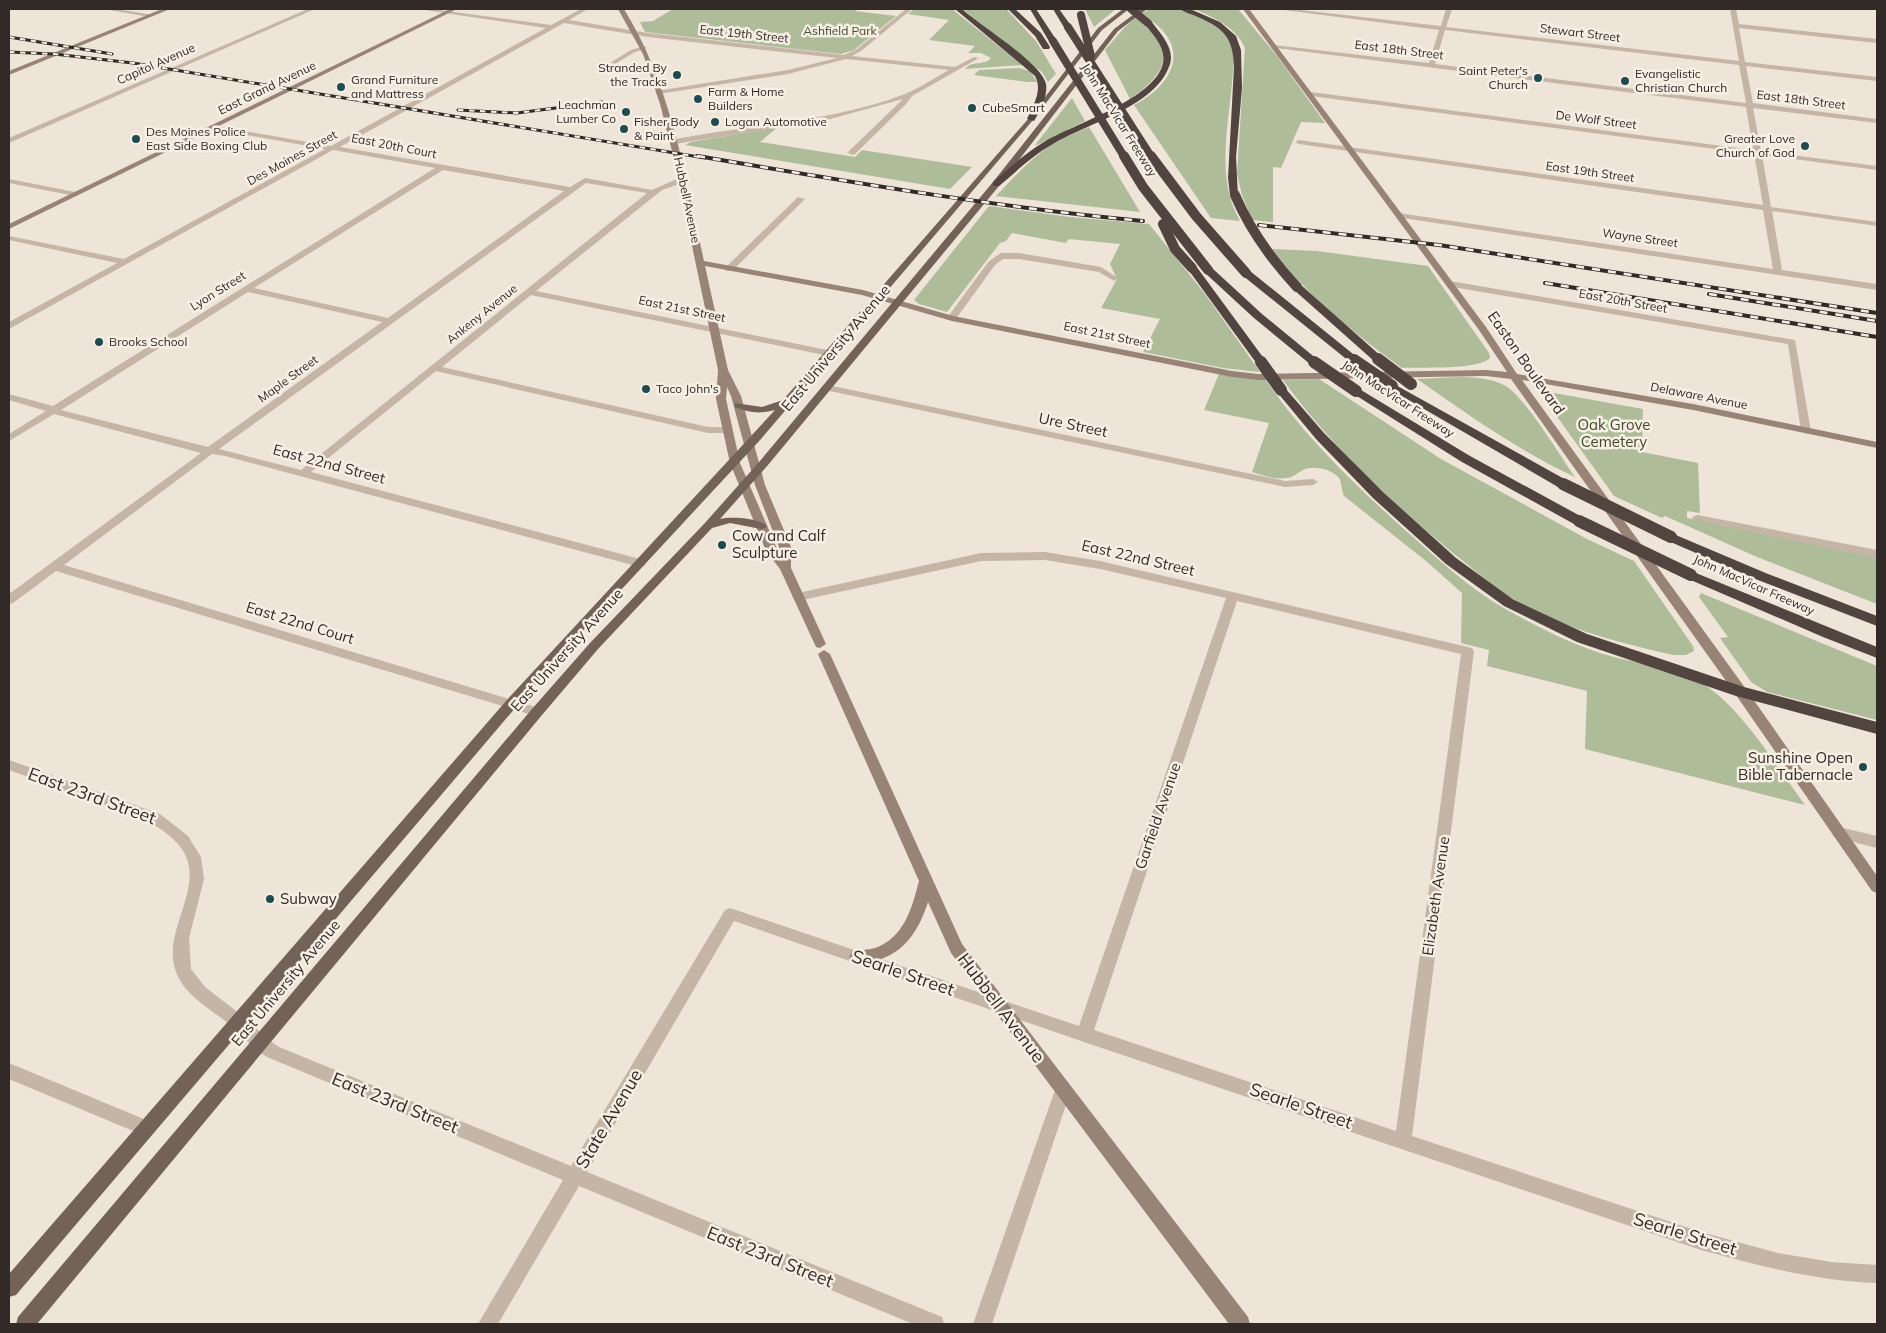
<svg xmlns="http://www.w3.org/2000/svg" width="1886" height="1333" font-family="Mulish,sans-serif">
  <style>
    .green { fill: #afbc9a }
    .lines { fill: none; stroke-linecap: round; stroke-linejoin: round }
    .street { fill: #c5b5a6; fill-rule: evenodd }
    .secondary { fill: #988477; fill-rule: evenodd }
    .primary { fill: #726258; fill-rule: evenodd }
    .highway { fill: #52443e; fill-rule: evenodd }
    .rail-far1-casing { stroke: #322a26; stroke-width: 3 }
    .rail-casing { stroke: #322a26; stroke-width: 4 }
    .rail-far1 { stroke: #f7efe4; stroke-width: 2; stroke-dasharray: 5.5; stroke-linecap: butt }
    .rail { stroke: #f7efe4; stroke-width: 2.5; stroke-dasharray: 8; stroke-linecap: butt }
    .highway-bridge-far2 { stroke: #52443e; stroke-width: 8 }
    .highway-bridge-far1 { stroke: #52443e; stroke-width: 10 }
    .highway-bridge { stroke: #52443e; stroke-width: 12 }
    .poi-dot { fill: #1f4a4f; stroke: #f7efe4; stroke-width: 2 }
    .labels { text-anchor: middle; stroke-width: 5; stroke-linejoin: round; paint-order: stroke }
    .far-park-label { font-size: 12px; fill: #404d2c; stroke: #f7efe4 }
    .far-street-label { font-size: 12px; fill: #322a26; stroke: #f7efe4 }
    .far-poi-label { font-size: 12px; fill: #322a26; stroke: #f7efe4; text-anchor: start }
    .street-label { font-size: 15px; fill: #322a26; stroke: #f7efe4 }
    .park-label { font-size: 15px; fill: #404d2c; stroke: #f7efe4 }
    .poi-label { font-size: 15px; fill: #322a26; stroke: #f7efe4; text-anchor: start }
    .near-street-label { font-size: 18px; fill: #322a26; stroke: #f7efe4 }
  </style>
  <rect width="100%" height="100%" fill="#eee4d8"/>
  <g class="green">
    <path d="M 673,9 L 858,9 L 855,11 L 896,16 L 854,50 L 841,54 L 645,32 L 640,22 L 653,21 Z"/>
    <path d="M 914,9 L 952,9 L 1022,65 L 965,69 C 972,60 985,66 991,58 L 981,53 L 968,53 L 975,46 L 929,40 L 949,20 L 908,14 Z"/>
    <path d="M 963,9 L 1006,9 L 1036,41 L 1056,74 L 1048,82 L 1042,72 L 985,29 Z"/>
    <path d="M 1085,9 L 1116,9 L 1094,27 Z"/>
    <path d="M 1150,9 C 1158,9 1168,8 1176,9 C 1192,10 1224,27 1231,41 C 1236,53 1233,70 1232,83 C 1228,128 1216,179 1240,221 L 1211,218 L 1134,105 C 1162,91 1189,61 1163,31 C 1157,24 1149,19 1142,13 Z"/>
    <path d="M 1193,9 L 1238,9 L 1277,56 L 1325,123 L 1301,122 L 1281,168 L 1273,167 L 1273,222 L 1252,220 L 1242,195 L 1237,174 L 1245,48 C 1236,27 1212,16 1193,9 Z"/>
    <path d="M 1136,17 C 1176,50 1170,71 1130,99 L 1105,50 L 1124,28 Z"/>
    <path d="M 1019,68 L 1030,71 L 1037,82 L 1027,82 L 974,75 L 979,70 Z"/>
    <path d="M 1072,98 L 1085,121 L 1037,145 L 1035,145 Z"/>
    <path d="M 778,127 L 760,142 L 855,157 L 862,150 L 972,167 L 950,189 L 685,145 L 691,142 Z"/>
    <path d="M 1089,127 L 1140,212 L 996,196 C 1013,178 1029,160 1050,146 C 1062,138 1076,133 1089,127 Z"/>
    <path d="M 989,206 L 1070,217 L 1149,224 L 1205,294 L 1260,372 L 1223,368 L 1143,352 L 1160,319 L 1101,308 L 1117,279 L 1110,264 L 1120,244 L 1069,239 L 1066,243 L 1012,233 L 1006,241 L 1000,243 L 947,312 L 919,304 L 914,300 Z"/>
    <path d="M 1272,249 L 1317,251 L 1428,266 L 1489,353 L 1490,358 C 1480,370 1419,367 1402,368 C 1355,334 1307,296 1272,249 Z"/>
    <path d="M 1219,374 L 1265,379 C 1304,436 1355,485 1406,531 C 1438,559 1470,589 1507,610 C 1540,628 1577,647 1614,657 C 1640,664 1673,667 1697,680 C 1741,705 1775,765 1805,805 L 1585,749 L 1587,691 L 1487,666 L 1489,650 L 1461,643 L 1462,593 L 1426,561 L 1344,496 C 1341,490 1342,482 1339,478 C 1332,469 1313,465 1303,470 C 1297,473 1293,478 1286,478 C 1275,480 1262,475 1252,472 L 1269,423 L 1204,410 Z"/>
    <path d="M 1458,377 C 1474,377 1490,378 1504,385 C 1523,394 1561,457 1575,477 C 1519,451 1467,414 1417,379 Z"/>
    <path d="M 1319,379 L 1441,459 L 1587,539 L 1634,561 L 1693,646 L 1694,651 L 1686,655 L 1674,655 C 1620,643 1565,629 1516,601 C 1494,587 1473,569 1453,553 C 1391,502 1330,445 1283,380 Z"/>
    <path d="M 1554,393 L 1643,409 L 1642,452 L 1698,463 L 1700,513 L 1687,511 L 1687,518 L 1877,556 L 1877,604 L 1757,557 L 1665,516 L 1662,518 L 1614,496 L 1548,404 L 1543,394 Z"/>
    <path d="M 1701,593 L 1877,666 L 1877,720 L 1767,692 L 1751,682 L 1720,638 L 1728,637 L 1699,597 Z"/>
  </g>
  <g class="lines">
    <g class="street">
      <path d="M 103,9 L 117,9 L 153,15 L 150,17 Z"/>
      <path d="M 308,9 L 315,9 L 9,143 L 9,138 Z"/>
      <path d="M 418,9 L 432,9 L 551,25 L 581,9 L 588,9 L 569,20 L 648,33 L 844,55 L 857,49 L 906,9 L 912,9 L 861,51 L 852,56 L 955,67 L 974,57 L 979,58 L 912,96 L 906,104 L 854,155 L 847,153 L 903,99 L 823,121 L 674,144 L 671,144 L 671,140 C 749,124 830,123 905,94 C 920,88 934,78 949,70 L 846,59 L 788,74 L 658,94 L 656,93 L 656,91 L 788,70 L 837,58 L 648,37 L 564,23 L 340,147 L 570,187 L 585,178 L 652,190 L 679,178 L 685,178 L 685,182 L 662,190 L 536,291 L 832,351 L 834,353 L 829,356 L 531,295 L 442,367 L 708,427 L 727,427 L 732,430 L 727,433 L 708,433 L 436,371 L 311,472 L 644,560 L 646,563 L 644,566 L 640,567 L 225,456 L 212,454 L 64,565 L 542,709 L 543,712 L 542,715 L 532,715 L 56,571 L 13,603 L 9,604 L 9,594 L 201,453 L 54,414 L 9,441 L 9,434 L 46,411 L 9,400 L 9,394 L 53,406 L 435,168 L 333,150 L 9,329 L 9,322 L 117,263 L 9,240 L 9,236 L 124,259 L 325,149 L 213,129 L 210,129 L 210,125 L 331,146 L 546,28 ZM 443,170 L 564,191 L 388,318 L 254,288 ZM 586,183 L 647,193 L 301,470 L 219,449 ZM 248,292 L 382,322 L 208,447 L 61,410 Z"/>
      <path d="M 1276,9 L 1292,9 L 1441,26 L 1446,9 L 1452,9 L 1446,27 L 1739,61 L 1730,9 L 1736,9 L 1739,24 L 1877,39 L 1877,43 L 1739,28 L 1745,62 L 1877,77 L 1877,81 L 1746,66 L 1753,103 L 1877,119 L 1877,123 L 1753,108 L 1761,151 L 1877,166 L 1877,170 L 1762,155 L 1771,207 L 1877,222 L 1877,226 L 1772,211 L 1782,270 L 1877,284 L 1877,290 L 1396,217 L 1396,213 L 1399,213 L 1773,269 L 1763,210 L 1299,144 L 1295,142 L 1299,140 L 1763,205 L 1754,154 L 1311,96 L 1308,94 L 1311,92 L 1753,150 L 1746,107 L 1276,48 L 1274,47 L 1274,45 L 1429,63 L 1439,30 ZM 1445,30 L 1739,65 L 1746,103 L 1435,64 Z"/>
      <path d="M 644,46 L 646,47 L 646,49 L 635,52 L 615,64 L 610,63 L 631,50 Z"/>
      <path d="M 9,179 L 75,192 L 79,194 L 75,196 L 9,183 Z"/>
      <path d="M 798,197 L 805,199 L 732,271 L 726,271 L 726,267 Z"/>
      <path d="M 1001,253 L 1019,253 L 1101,267 L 1118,278 L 1114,281 L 1099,272 L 1019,259 L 1003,259 L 995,265 L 955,320 L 949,320 L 947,318 L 989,261 Z"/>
      <path d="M 1450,281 L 1795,340 L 1811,431 L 1806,434 L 1801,431 L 1788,344 L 1447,286 L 1447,282 Z"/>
      <path d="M 828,385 L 1285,481 L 1313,479 L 1318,482 L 1313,485 L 1285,487 L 825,390 L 823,388 Z"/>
      <path d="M 1698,515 L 1877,550 L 1877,558 L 1694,520 L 1692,518 L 1694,516 Z"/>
      <path d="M 1045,552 L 1100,561 L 1472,648 L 1474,651 L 1412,1136 L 1701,1232 L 1778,1253 L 1831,1262 L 1877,1265 L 1877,1283 C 1816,1281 1760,1266 1701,1250 L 1084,1042 L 734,921 L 587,1172 L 942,1317 L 944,1324 L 913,1324 L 579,1186 L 498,1324 L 478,1324 L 563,1180 L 267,1057 C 254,1049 244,1038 233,1027 C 213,1010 183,996 175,969 C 162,927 211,882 178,844 C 156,819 121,811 91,800 C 64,790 36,780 9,770 L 9,760 L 160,814 L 188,836 L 201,857 L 204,879 L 189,938 L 191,969 L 205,987 L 244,1017 L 269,1040 L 279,1047 L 571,1166 L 725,910 L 730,908 L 1079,1026 L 1226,598 L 1100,569 L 1045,560 L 981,561 L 798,601 L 792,597 L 798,593 L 981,553 ZM 1237,601 L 1461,654 L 1396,1131 L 1094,1030 Z"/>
      <path d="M 1839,827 L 1877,836 L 1877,848 L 1834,837 L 1832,833 L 1834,829 Z"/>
      <path d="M 9,1063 L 151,1122 L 154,1128 L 151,1134 L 145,1136 L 9,1079 Z"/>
      <path d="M 1063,1082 L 1069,1085 L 1071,1090 L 992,1324 L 973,1324 L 1055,1090 L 1057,1085 Z"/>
    </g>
    <g class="secondary">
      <path d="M 162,9 L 170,9 L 9,75 L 9,71 Z"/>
      <path d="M 450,9 L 457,9 L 9,229 L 9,224 Z"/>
      <path d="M 618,9 L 624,9 C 671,85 685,175 704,261 L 863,290 L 953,316 L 1232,371 L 1258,374 L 1486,370 L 1507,372 L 1479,330 L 1243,9 L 1249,9 L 1486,327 L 1517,374 L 1693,404 L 1877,442 L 1877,448 L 1693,410 L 1522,380 L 1746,689 L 1877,876 L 1877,893 L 1872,891 L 1736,695 L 1511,379 L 1486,376 L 1258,380 L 1232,377 L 952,321 L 862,295 L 705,266 L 728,370 L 741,396 L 765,485 L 791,547 L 791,568 L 826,644 L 820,648 L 816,647 L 780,569 L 766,551 L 730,463 L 716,399 L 718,370 L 673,155 L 660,104 L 643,54 ZM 727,387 L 731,396 L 755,485 L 779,547 L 779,553 L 740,463 L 726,399 Z"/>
      <path d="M 824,650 L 830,654 L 962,944 L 1248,1317 L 1250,1324 L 1229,1324 L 951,953 L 928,902 C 919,930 905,953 875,961 C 867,963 859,964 852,962 L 849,957 L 852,952 C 859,950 867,950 875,948 C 904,938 912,908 919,881 L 818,654 Z"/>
    </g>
    <g class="primary">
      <path d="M 1123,9 L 1129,9 L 1102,30 L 1033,120 L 761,439 L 582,632 L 516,707 L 16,1295 L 9,1297 L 9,1274 L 506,701 L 775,410 C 760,414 749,413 735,407 L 735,403 L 762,407 L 783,400 L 1029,118 L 1098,28 Z"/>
      <path d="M 1141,9 L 1147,9 L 1118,31 L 999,186 L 768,465 L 720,519 C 730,516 759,518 767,526 L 765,528 L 761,529 L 730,523 L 712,528 L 598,649 L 542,715 L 37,1324 L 16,1324 L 18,1317 L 532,709 L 590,643 L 704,524 L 760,461 L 993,182 L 1114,29 Z"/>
    </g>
    <g class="highway">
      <path d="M 955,9 L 962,9 C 979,25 1042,63 1046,84 C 1048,96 1040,111 1034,121 L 1027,119 C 1033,105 1043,91 1035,76 Z"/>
      <path d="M 1008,9 L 1015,9 L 1041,33 L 1050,47 L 1049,49 L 1043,49 L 1035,36 Z"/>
      <path d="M 1030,9 L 1036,9 L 1057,41 L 1056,43 L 1050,43 Z"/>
      <path d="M 1053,9 L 1059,9 L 1072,27 L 1071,29 L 1065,29 Z"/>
      <path d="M 1180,9 L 1190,9 L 1220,22 L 1236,36 L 1241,50 L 1242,88 L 1236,157 L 1238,197 L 1232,197 L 1230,195 L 1228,178 L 1234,67 C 1233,38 1225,29 1198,17 C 1192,14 1185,13 1180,9 Z"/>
      <path d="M 1145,21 L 1151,21 C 1160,33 1175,48 1170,64 C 1157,106 1088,123 1053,144 C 1033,155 1017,171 999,186 L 993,186 L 993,182 C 1009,168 1026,153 1044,142 C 1073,124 1156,99 1163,63 C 1166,47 1153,35 1144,23 Z"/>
      <path d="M 1192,265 L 1196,266 L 1265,360 L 1267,362 L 1265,364 L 1257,364 L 1187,268 Z"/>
      <path d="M 1208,267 L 1212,268 L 1262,314 L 1318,360 L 1320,362 L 1318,364 L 1310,364 L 1254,318 L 1204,272 L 1203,270 Z"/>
      <path d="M 1246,270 L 1250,271 L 1358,358 L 1360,360 L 1358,362 L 1350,362 L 1242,275 L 1241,273 Z"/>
      <path d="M 1297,284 L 1301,285 L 1382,357 L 1384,359 L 1382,361 L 1374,361 L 1293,289 L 1292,287 L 1293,285 Z"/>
      <path d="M 1392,383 L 1568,481 L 1569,484 L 1563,488 L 1558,487 L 1388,388 L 1386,386 Z"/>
      <path d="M 1281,386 L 1285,388 L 1324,433 L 1383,492 L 1456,558 L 1514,600 L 1587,634 L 1744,687 L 1877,722 L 1877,734 L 1736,696 L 1577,642 L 1504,606 L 1446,564 L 1373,498 L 1316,439 L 1277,392 L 1275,390 L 1277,388 Z"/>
      <path d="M 1356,387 L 1470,456 L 1584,518 L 1586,521 L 1584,524 L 1574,524 L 1462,462 L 1352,393 L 1350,391 Z"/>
      <path d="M 1671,533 L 1768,574 L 1877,616 L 1877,626 L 1758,580 L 1666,540 L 1664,537 Z"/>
      <path d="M 1691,571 L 1877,647 L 1877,658 L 1823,637 L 1686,578 L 1684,575 L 1686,572 Z"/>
    </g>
    <defs>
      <g id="rail-far1">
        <path d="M 9,37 L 112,54"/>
        <path d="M 9,52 L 54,54 L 133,63 L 705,158"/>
        <path d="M 458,110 L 517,113 L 602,102"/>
      </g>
      <g id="rail">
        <path d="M 697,156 C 846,181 993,207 1143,221"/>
        <path d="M 1259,225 L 1439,245 L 1877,313"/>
        <path d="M 1545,283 L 1877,337"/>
        <path d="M 1709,294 L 1877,321"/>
      </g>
    </defs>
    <use href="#rail-far1" class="rail-far1-casing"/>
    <use href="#rail" class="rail-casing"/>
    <use href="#rail-far1" class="rail-far1"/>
    <use href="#rail" class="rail"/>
    <g class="highway-bridge-far2">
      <path d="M 1131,9 L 1148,23"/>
      <path d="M 1081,15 L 1091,56"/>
      <path d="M 1068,27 L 1152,158"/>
      <path d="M 1053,41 L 1125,158"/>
    </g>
    <g class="highway-bridge-far1">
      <path d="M 1124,156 L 1143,187 L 1208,270"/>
      <path d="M 1151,156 L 1196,216 L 1246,273"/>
      <path d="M 1235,195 C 1250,230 1271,259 1297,287"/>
      <path d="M 1163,224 L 1175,249 L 1192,268"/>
    </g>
    <g class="highway-bridge">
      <path d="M 1378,359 L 1411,384"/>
      <path d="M 1354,360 L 1392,386"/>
      <path d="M 1261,362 L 1281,390"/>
      <path d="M 1314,362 L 1356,391"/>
      <path d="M 1563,484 L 1671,537"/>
      <path d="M 1579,521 L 1691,575"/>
    </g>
  </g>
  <g class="poi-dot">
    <circle cx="677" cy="75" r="5"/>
    <circle cx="1538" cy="78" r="5"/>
    <circle cx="1625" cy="81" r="5"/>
    <circle cx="341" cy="87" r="5"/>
    <circle cx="698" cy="99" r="5"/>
    <circle cx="972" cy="108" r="5"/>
    <circle cx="626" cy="112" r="5"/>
    <circle cx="715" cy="122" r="5"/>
    <circle cx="624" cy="129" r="5"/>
    <circle cx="136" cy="139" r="5"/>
    <circle cx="1805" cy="146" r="5"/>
    <circle cx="99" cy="342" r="5"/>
    <circle cx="646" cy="389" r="5"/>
    <circle cx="722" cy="545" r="5"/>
    <circle cx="1863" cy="767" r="5"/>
    <circle cx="270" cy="899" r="5"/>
  </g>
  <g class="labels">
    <g class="far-park-label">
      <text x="840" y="35">Ashfield Park</text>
    </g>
    <g class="far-street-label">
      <text transform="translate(1580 33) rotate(7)" y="4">Stewart Street</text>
      <text transform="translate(744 34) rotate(6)" y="4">East 19th Street</text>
      <text transform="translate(1399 50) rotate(7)" y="4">East 18th Street</text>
      <text transform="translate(156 64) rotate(-24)" y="4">Capitol Avenue</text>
      <text transform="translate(267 88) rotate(-26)" y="4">East Grand Avenue</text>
      <text transform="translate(1801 100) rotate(7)" y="4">East 18th Street</text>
      <text transform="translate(1119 120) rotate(58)" y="4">John MacVicar Freeway</text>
      <text transform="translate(1596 120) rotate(7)" y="4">De Wolf Street</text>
      <text transform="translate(394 146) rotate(11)" y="4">East 20th Court</text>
      <text transform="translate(292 158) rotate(-29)" y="4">Des Moines Street</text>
      <text transform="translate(1590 172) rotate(8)" y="4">East 19th Street</text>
      <text transform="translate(687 200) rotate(78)" y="4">Hubbell Avenue</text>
      <text transform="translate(1640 238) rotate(8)" y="4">Wayne Street</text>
      <text transform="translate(218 291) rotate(-32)" y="4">Lyon Street</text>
      <text transform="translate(1623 301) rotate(10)" y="4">East 20th Street</text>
      <text transform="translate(682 309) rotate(12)" y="4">East 21st Street</text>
      <text transform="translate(482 314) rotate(-39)" y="4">Ankeny Avenue</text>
      <text transform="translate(1107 335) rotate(12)" y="4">East 21st Street</text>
      <text transform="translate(288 379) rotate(-36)" y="4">Maple Street</text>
      <text transform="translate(1699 396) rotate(11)" y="4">Delaware Avenue</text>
      <text transform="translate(1398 399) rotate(33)" y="4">John MacVicar Freeway</text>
      <text transform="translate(1754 585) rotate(24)" y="4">John MacVicar Freeway</text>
    </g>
    <g class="far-poi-label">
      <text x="667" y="72" text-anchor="end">Stranded By<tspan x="667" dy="14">the Tracks</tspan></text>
      <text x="1528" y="75" text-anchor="end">Saint Peter's<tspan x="1528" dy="14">Church</tspan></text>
      <text x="1635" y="78">Evangelistic<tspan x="1635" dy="14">Christian Church</tspan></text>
      <text x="351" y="84">Grand Furniture<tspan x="351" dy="14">and Mattress</tspan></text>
      <text x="708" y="96">Farm &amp; Home<tspan x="708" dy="14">Builders</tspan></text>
      <text x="616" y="109" text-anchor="end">Leachman<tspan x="616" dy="14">Lumber Co</tspan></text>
      <text x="982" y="112">CubeSmart</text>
      <text x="634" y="126">Fisher Body<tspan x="634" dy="14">&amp; Paint</tspan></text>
      <text x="725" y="126">Logan Automotive</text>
      <text x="146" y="136">Des Moines Police<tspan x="146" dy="14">East Side Boxing Club</tspan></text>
      <text x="1795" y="143" text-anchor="end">Greater Love<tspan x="1795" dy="14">Church of God</tspan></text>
      <text x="109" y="346">Brooks School</text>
      <text x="656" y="393">Taco John's</text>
    </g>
    <g class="street-label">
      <text transform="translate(836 348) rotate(-50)" y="5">East University Avenue</text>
      <text transform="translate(1526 363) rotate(55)" y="5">Easton Boulevard</text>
      <text transform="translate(1073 425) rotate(12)" y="5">Ure Street</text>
      <text transform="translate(329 464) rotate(15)" y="5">East 22nd Street</text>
      <text transform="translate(1138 558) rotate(13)" y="5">East 22nd Street</text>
      <text transform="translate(300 623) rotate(17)" y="5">East 22nd Court</text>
      <text transform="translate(567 650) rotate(-48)" y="5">East University Avenue</text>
      <text transform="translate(1158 816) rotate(-71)" y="5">Garfield Avenue</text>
      <text transform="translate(1436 896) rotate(-82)" y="5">Elizabeth Avenue</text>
      <text transform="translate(286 983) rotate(-50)" y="5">East University Avenue</text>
    </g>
    <g class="park-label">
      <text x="1614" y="430">Oak Grove<tspan x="1614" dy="17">Cemetery</tspan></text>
    </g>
    <g class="poi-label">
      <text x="732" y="541">Cow and Calf<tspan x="732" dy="17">Sculpture</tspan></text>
      <text x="1853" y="763" text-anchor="end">Sunshine Open<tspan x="1853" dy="17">Bible Tabernacle</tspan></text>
      <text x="280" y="904">Subway</text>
    </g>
    <g class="near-street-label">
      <text transform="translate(92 796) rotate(20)" y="6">East 23rd Street</text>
      <text transform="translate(903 973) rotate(19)" y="6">Searle Street</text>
      <text transform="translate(1001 1008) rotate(53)" y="6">Hubbell Avenue</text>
      <text transform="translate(395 1103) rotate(22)" y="6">East 23rd Street</text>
      <text transform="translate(1301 1106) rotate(19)" y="6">Searle Street</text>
      <text transform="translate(609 1119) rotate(-59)" y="6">State Avenue</text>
      <text transform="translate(1685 1234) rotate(17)" y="6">Searle Street</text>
      <text transform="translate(770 1257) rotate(22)" y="6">East 23rd Street</text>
    </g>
  </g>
  <rect width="1886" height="1333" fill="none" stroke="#322a26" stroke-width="20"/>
</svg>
